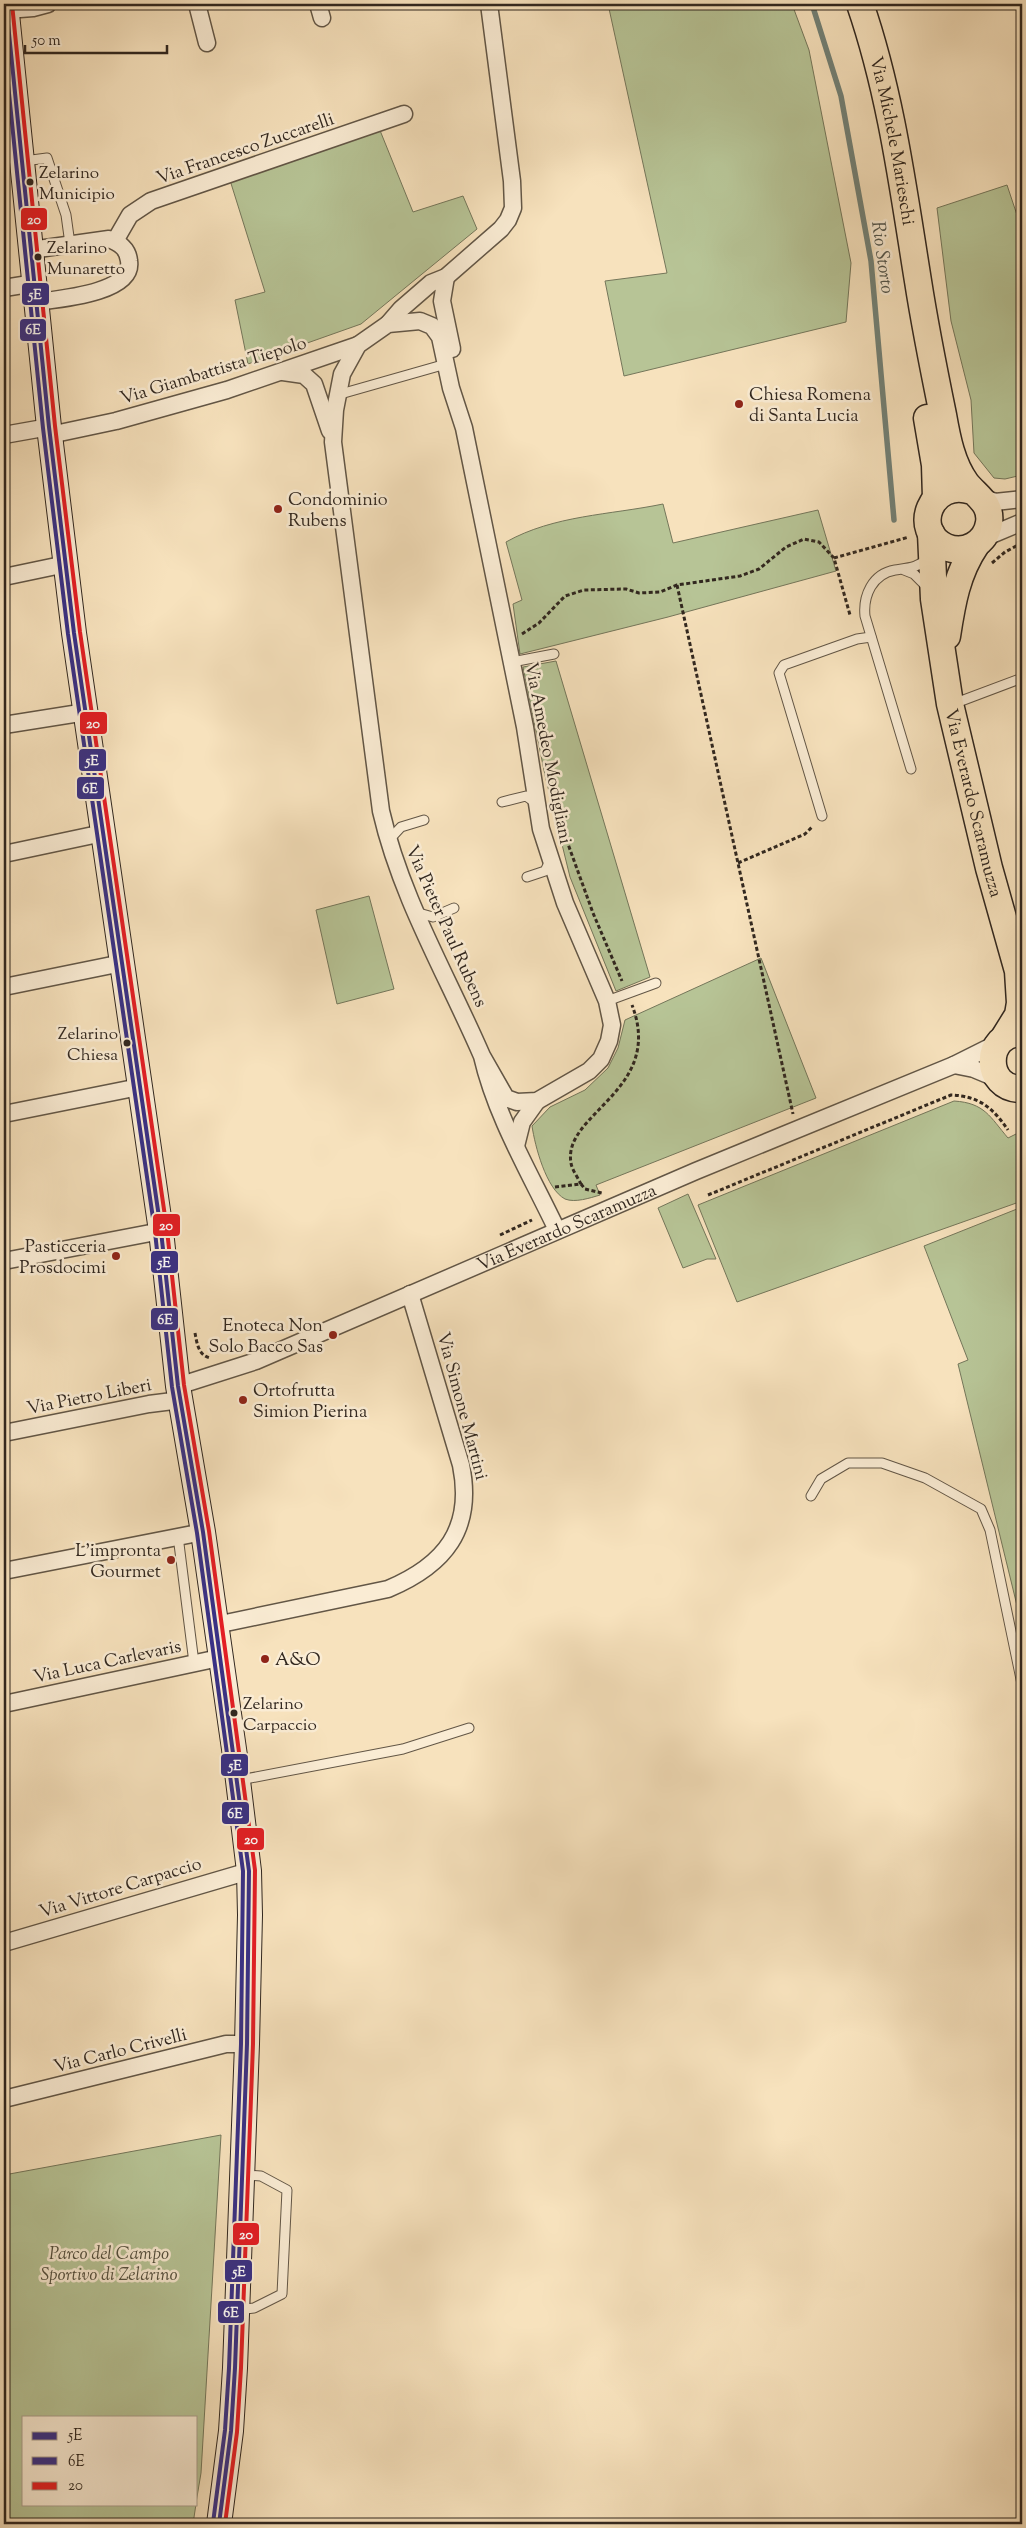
<svg xmlns="http://www.w3.org/2000/svg" width="1026" height="2528" font-family="'Sorts Mill Goudy',serif">
  <style>
    .green { fill: #b7c496; stroke: #74765a }
    .lines { fill: none; stroke-linecap: round; stroke-linejoin: round }
    .stream { stroke: #728177; stroke-width: 5.5 }
    .lane-casing { stroke: #625646; stroke-width: 11 }
    .street-casing { stroke: #625646; stroke-width: 19 }
    .secondary-casing { stroke: #31271f; stroke-width: 26 }
    .primary-casing { stroke: #31271f; stroke-width: 29 }
    .path { stroke: #31271f; stroke-width: 3; stroke-dasharray: 4 2.5; stroke-linecap: butt }
    .lane { stroke: #faecd4; stroke-width: 9 }
    .street { stroke: #faecd4; stroke-width: 16 }
    .secondary { stroke: #faecd4; stroke-width: 24 }
    .primary { stroke: #f7e2bd; stroke-width: 26 }
    .bus-1-casing { stroke: #faecd4; stroke-width: 8 }
    .bus-2-casing { stroke: #faecd4; stroke-width: 8 }
    .bus-3-casing { stroke: #faecd4; stroke-width: 8 }
    .bus-1 { stroke: #393185; stroke-width: 4 }
    .bus-2 { stroke: #393185; stroke-width: 4 }
    .bus-3 { stroke: #e31e24; stroke-width: 4 }
    .bus-dot { fill: #31271f; stroke: #faecd4; stroke-width: 2 }
    .poi-dot { fill: #8f2418; stroke: #faecd4; stroke-width: 2 }
    .labels { text-anchor: middle; stroke-width: 5; stroke-linejoin: round; paint-order: stroke }
    .bus-label { font-size: 17px; fill: #31271f; stroke: #faecd4; text-anchor: start }
    .street-label { font-size: 18px; fill: #31271f; stroke: #faecd4 }
    .poi-label { font-size: 18px; fill: #31271f; stroke: #faecd4; text-anchor: start }
    .park-label { font-size: 18px; font-style: italic; fill: #524e3d; stroke: #faecd4 }
    .water-label { font-size: 19px; font-style: italic; fill: #51544b; stroke: #faecd4 }
    .line-badge { stroke: #faecd4; stroke-width: 2 }
    .badge-label { font-size: 14px; text-anchor: middle; font-weight: bold; fill: #fff }
  </style>
  <rect width="100%" height="100%" fill="#f7e2bd"/>
  <filter id="stains"><feTurbulence type="fractalNoise" baseFrequency=".004" numOctaves="4"/><feColorMatrix values="0 0 0 0 .2 0 0 0 0 .09 0 0 0 0 .02 0 0 0 .5 -.17"/></filter>
  <radialGradient id="worn" r=".72"><stop offset=".6" stop-color="#630" stop-opacity="0"/><stop offset="1" stop-color="#630" stop-opacity=".3"/></radialGradient>
  <g class="green">
    <path d="M 608,4 L 792,4 L 809,50 L 851,263 L 846,322 L 624,376 L 605,281 L 667,273 Z"/>
    <path d="M 377,123 L 413,212 L 463,196 L 477,229 L 361,324 L 248,364 L 235,300 L 265,292 L 229,177 Z"/>
    <path d="M 1007,185 L 1022,230 L 1022,475 L 1005,479 L 994,478 L 974,453 L 971,400 L 951,321 L 937,208 Z"/>
    <path d="M 663,504 L 673,543 L 818,510 L 836,571 L 668,617 L 520,654 L 513,604 L 522,600 L 506,542 C 554,515 610,515 663,504 Z"/>
    <path d="M 556,661 L 650,977 L 616,991 L 570,877 L 545,775 L 523,667 Z"/>
    <path d="M 369,896 L 394,989 L 337,1004 L 316,910 Z"/>
    <path d="M 761,958 L 816,1098 L 596,1185 L 600,1195 C 590,1198 575,1203 565,1199 C 546,1189 535,1146 532,1126 L 550,1107 L 585,1090 L 608,1068 L 618,1048 L 625,1020 Z"/>
    <path d="M 954,1101 C 985,1103 990,1117 1008,1138 L 1022,1131 L 1022,1201 L 737,1302 L 698,1205 Z"/>
    <path d="M 688,1194 L 716,1259 L 707,1259 L 683,1268 L 658,1208 Z"/>
    <path d="M 1022,1207 L 1022,1626 L 958,1364 L 968,1360 L 924,1246 Z"/>
    <path d="M 221,2135 L 201,2473 L 196,2503 L 196,2417 L 24,2417 L 24,2504 L 196,2504 L 193,2524 L 4,2524 L 4,2175 Z"/>
  </g>
  <g class="lines">
    <path class="stream" d="M 812,4 L 841,96 L 871,261 L 894,520"/>
    <defs>
      <g id="lane">
        <path d="M 24,161 L 47,158 L 66,215 L 70,244"/>
        <path d="M 337,395 L 446,364"/>
        <path d="M 904,570 L 914,574 L 927,587"/>
        <path d="M 512,662 L 554,654"/>
        <path d="M 953,704 L 1022,678"/>
        <path d="M 911,769 L 865,616 C 863,596 872,574 895,570 C 908,568 918,568 928,558"/>
        <path d="M 502,802 L 526,796 L 536,803"/>
        <path d="M 822,816 L 779,673 L 784,665 L 857,639 L 871,637"/>
        <path d="M 388,841 L 401,827 L 424,820"/>
        <path d="M 527,877 L 545,871 L 550,861"/>
        <path d="M 415,912 L 433,917 L 454,908"/>
        <path d="M 607,1001 L 656,983"/>
        <path d="M 811,1496 L 821,1479 L 848,1463 L 882,1463 L 925,1478 L 981,1509 L 990,1530 L 1022,1684"/>
        <path d="M 178,1536 L 194,1663"/>
        <path d="M 240,1780 L 403,1749 L 469,1728"/>
        <path d="M 237,2310 L 254,2308 L 282,2294 L 287,2190 L 261,2176 L 243,2175"/>
      </g>
      <g id="street">
        <path d="M 197,4 L 207,43"/>
        <path d="M 318,4 L 322,18"/>
        <path d="M 7,10 L 33,8 L 48,4"/>
        <path d="M 115,241 L 130,215 L 151,201 L 404,114"/>
        <path d="M 31,250 L 109,239 C 120,243 128,249 129,261 C 134,293 59,299 37,302"/>
        <path d="M 446,277 L 442,301 L 452,349"/>
        <path d="M 4,288 L 35,283"/>
        <path d="M 388,324 L 401,309 L 431,283 L 446,277 L 501,229 L 508,220 L 513,208 L 512,181 L 489,4"/>
        <path d="M 283,372 L 304,375 L 314,384 L 330,431"/>
        <path d="M 4,435 L 49,427"/>
        <path d="M 50,435 L 116,421 L 227,390 L 358,345"/>
        <path d="M 979,496 L 995,502 L 1022,499"/>
        <path d="M 982,539 L 1022,522"/>
        <path d="M 4,577 L 66,564"/>
        <path d="M 4,725 L 86,712"/>
        <path d="M 4,854 L 103,833"/>
        <path d="M 4,987 L 122,963"/>
        <path d="M 482,1056 L 506,1098 L 517,1102 L 537,1101 L 589,1071 L 601,1059 L 609,1041 L 612,1025 L 607,1001 L 565,903 L 541,829 L 525,727 L 464,428 L 451,388 L 440,337 L 432,326 L 420,321 L 388,324 L 358,345 L 342,374 L 335,410 L 333,442 L 381,811 C 401,898 447,975 482,1056 C 496,1117 531,1175 557,1230"/>
        <path d="M 954,1065 L 974,1069 L 998,1079"/>
        <path d="M 4,1114 L 139,1087"/>
        <path d="M 516,1146 L 522,1122 L 537,1101"/>
        <path d="M 4,1261 L 161,1231"/>
        <path id="s1" d="M 178,1386 L 256,1361 L 696,1171 L 954,1065 L 998,1043"/>
        <path d="M 4,1433 L 149,1404 L 181,1400"/>
        <path d="M 4,1571 L 203,1532"/>
        <path d="M 216,1625 L 388,1589 C 445,1565 474,1529 461,1465 L 410,1294"/>
        <path d="M 4,1704 L 219,1658"/>
        <path d="M 4,1943 L 249,1871"/>
        <path d="M 4,2099 L 226,2044 L 247,2044"/>
      </g>
      <path id="secondary" d="M 6,4 L 49,427 L 74,633 L 161,1231 L 178,1386 L 203,1532 L 235,1756 L 249,1871 L 250,1915 L 247,2044 L 235,2368 L 231,2431 L 219,2524"/>
      <g id="primary">
        <path id="s2" d="M 860,4 C 891,94 903,188 918,281 C 925,326 934,371 943,415 C 947,438 952,464 966,483 C 976,496 992,503 989,523 C 986,543 965,555 946,547 C 910,531 931,477 972,491"/>
        <path d="M 927,418 L 935,465 L 936,498"/>
        <path id="s3" d="M 931,533 L 934,599 L 950,704 L 989,868 L 1018,971 L 1020,1003 L 1018,1015 L 1005,1036"/>
        <path d="M 947,636 C 952,603 957,573 976,545"/>
        <path d="M 1022,1033 C 983,1032 983,1090 1022,1089"/>
      </g>
    </defs>
    <use href="#lane" class="lane-casing"/>
    <use href="#street" class="street-casing"/>
    <use href="#secondary" class="secondary-casing"/>
    <use href="#primary" class="primary-casing"/>
    <g class="path">
      <path d="M 834,558 L 909,537"/>
      <path d="M 992,563 L 1005,552 L 1020,544"/>
      <path d="M 677,585 L 793,1114"/>
      <path d="M 522,634 L 539,623 L 565,596 L 584,590 L 626,589 L 639,593 L 660,592 L 677,585 L 740,576 L 759,569 L 786,547 L 804,539 L 819,542 L 834,558 L 850,615"/>
      <path d="M 551,770 L 564,833 L 593,913 L 622,981"/>
      <path d="M 738,863 L 805,834 L 813,826"/>
      <path d="M 581,1184 L 585,1189 L 602,1193"/>
      <path d="M 555,1187 L 581,1184 C 578,1178 572,1170 571,1163 C 562,1113 665,1091 632,1005"/>
      <path d="M 708,1195 L 951,1095 C 979,1096 993,1108 1008,1130"/>
      <path d="M 500,1235 L 532,1220"/>
      <path d="M 195,1333 C 197,1343 198,1355 210,1358"/>
    </g>
    <use href="#lane" class="lane"/>
    <use href="#street" class="street"/>
    <use href="#secondary" class="secondary"/>
    <use href="#primary" class="primary"/>
    <defs>
      <path id="bus-1" d="M 6,4 L 49,427 L 74,633 L 161,1231 L 178,1386 L 203,1532 L 249,1871 L 247,2044 L 235,2368 L 231,2431 L 219,2524"/>
      <path id="bus-2" d="M 4,44 L 43,428 L 68,634 L 155,1232 L 172,1387 L 197,1533 L 243,1871 L 241,2044 L 229,2368 L 225,2430 L 213,2523"/>
      <path id="bus-3" d="M 12,4 L 55,426 L 80,632 L 167,1230 L 184,1385 L 209,1531 L 255,1870 L 253,2044 L 241,2368 L 237,2432 L 225,2524"/>
    </defs>
    <use href="#bus-1" class="bus-1-casing"/>
    <use href="#bus-2" class="bus-2-casing"/>
    <use href="#bus-3" class="bus-3-casing"/>
    <use href="#bus-1" class="bus-1"/>
    <use href="#bus-2" class="bus-2"/>
    <use href="#bus-3" class="bus-3"/>
  </g>
  <g class="bus-dot">
    <circle cx="30" cy="182" r="4.5"/>
    <circle cx="38" cy="257" r="4.5"/>
    <circle cx="127" cy="1043" r="4.5"/>
    <circle cx="234" cy="1713" r="4.5"/>
  </g>
  <g class="poi-dot">
    <circle cx="739" cy="404" r="5"/>
    <circle cx="278" cy="509" r="5"/>
    <circle cx="116" cy="1256" r="5"/>
    <circle cx="333" cy="1335" r="5"/>
    <circle cx="243" cy="1400" r="5"/>
    <circle cx="171" cy="1560" r="5"/>
    <circle cx="265" cy="1659" r="5"/>
  </g>
  <g class="labels">
    <g class="bus-label">
      <text x="39" y="178">Zelarino<tspan x="39" dy="21">Municipio</tspan></text>
      <text x="47" y="253">Zelarino<tspan x="47" dy="21">Munaretto</tspan></text>
      <text x="118" y="1039" text-anchor="end">Zelarino<tspan x="118" dy="21">Chiesa</tspan></text>
      <text x="243" y="1709">Zelarino<tspan x="243" dy="21">Carpaccio</tspan></text>
    </g>
    <g class="street-label">
      <text dy="6" stroke="none"><textPath href="#s2" startOffset="141">Via Michele Marieschi</textPath></text>
      <text transform="translate(245 148) rotate(-19)" y="6">Via Francesco Zuccarelli</text>
      <text transform="translate(213 370) rotate(-17)" y="6">Via Giambattista Tiepolo</text>
      <text transform="translate(549 753) rotate(79)" y="6">Via Amedeo Modigliani</text>
      <text dy="6" stroke="none"><textPath href="#s3" startOffset="274">Via Everardo Scaramuzza</textPath></text>
      <text transform="translate(447 926) rotate(66)" y="6">Via Pieter Paul Rubens</text>
      <text dy="6" stroke="none"><textPath href="#s1" startOffset="420">Via Everardo Scaramuzza</textPath></text>
      <text transform="translate(89 1396) rotate(-11)" y="6">Via Pietro Liberi</text>
      <text transform="translate(463 1406) rotate(75)" y="6">Via Simone Martini</text>
      <text transform="translate(107 1661) rotate(-12)" y="6">Via Luca Carlevaris</text>
      <text transform="translate(120 1887) rotate(-17)" y="6">Via Vittore Carpaccio</text>
      <text transform="translate(120 2050) rotate(-14)" y="6">Via Carlo Crivelli</text>
    </g>
    <g class="poi-label">
      <text x="749" y="400">Chiesa Romena<tspan x="749" dy="21">di Santa Lucia</tspan></text>
      <text x="288" y="505">Condominio<tspan x="288" dy="21">Rubens</tspan></text>
      <text x="106" y="1252" text-anchor="end">Pasticceria<tspan x="106" dy="21">Prosdocimi</tspan></text>
      <text x="323" y="1331" text-anchor="end">Enoteca Non<tspan x="323" dy="21">Solo Bacco Sas</tspan></text>
      <text x="253" y="1396">Ortofrutta<tspan x="253" dy="21">Simion Pierina</tspan></text>
      <text x="161" y="1556" text-anchor="end">L'impronta<tspan x="161" dy="21">Gourmet</tspan></text>
      <text x="275" y="1665">A&amp;O</text>
    </g>
    <g class="park-label">
      <text x="109" y="2259">Parco del Campo<tspan x="109" dy="21">Sportivo di Zelarino</tspan></text>
    </g>
    <g class="water-label">
      <text transform="translate(884 257) rotate(82)" y="7">Rio Storto</text>
    </g>
  </g>
  <g class="line-badge">
    <rect x="20" y="207" width="28" height="24" rx="5" fill="#e31e24"/>
    <rect x="21" y="282" width="29" height="24" rx="5" fill="#393185"/>
    <rect x="19" y="318" width="28" height="24" rx="5" fill="#393185"/>
    <rect x="79" y="711" width="29" height="24" rx="5" fill="#e31e24"/>
    <rect x="78" y="748" width="29" height="24" rx="5" fill="#393185"/>
    <rect x="76" y="776" width="29" height="24" rx="5" fill="#393185"/>
    <rect x="152" y="1213" width="29" height="24" rx="5" fill="#e31e24"/>
    <rect x="150" y="1250" width="29" height="24" rx="5" fill="#393185"/>
    <rect x="150" y="1307" width="29" height="24" rx="5" fill="#393185"/>
    <rect x="220" y="1753" width="29" height="24" rx="5" fill="#393185"/>
    <rect x="221" y="1801" width="29" height="24" rx="5" fill="#393185"/>
    <rect x="236" y="1827" width="29" height="24" rx="5" fill="#e31e24"/>
    <rect x="232" y="2222" width="28" height="24" rx="5" fill="#e31e24"/>
    <rect x="224" y="2259" width="29" height="24" rx="5" fill="#393185"/>
    <rect x="217" y="2300" width="28" height="24" rx="5" fill="#393185"/>
  </g>
  <g class="badge-label">
    <text x="34" y="224">20</text>
    <text x="35" y="299">5E</text>
    <text x="33" y="334">6E</text>
    <text x="93" y="728">20</text>
    <text x="92" y="765">5E</text>
    <text x="90" y="793">6E</text>
    <text x="166" y="1230">20</text>
    <text x="164" y="1267">5E</text>
    <text x="165" y="1324">6E</text>
    <text x="235" y="1770">5E</text>
    <text x="235" y="1818">6E</text>
    <text x="251" y="1844">20</text>
    <text x="246" y="2239">20</text>
    <text x="239" y="2276">5E</text>
    <text x="231" y="2317">6E</text>
  </g>
  <rect width="1026" height="2528" fill="none" stroke="#f7e2bd" stroke-width="20"/>
  <rect x="5" y="5" width="1016" height="2518" fill="none" stroke="#31271f" stroke-width="2.5"/>
  <rect x="10" y="10" width="1006" height="2508" fill="none" stroke="#31271f"/>
  <rect x="22" y="2416" width="175" height="90" fill="#faecd4" stroke="#aa9d8c"/>
  <rect x="32" y="2432" width="25" height="8" fill="#393185" stroke="#aa9d8c"/>
  <text x="68" y="2440" font-size="15" fill="#31271f">5E</text>
  <rect x="32" y="2457" width="25" height="8" fill="#393185" stroke="#aa9d8c"/>
  <text x="68" y="2466" font-size="15" fill="#31271f">6E</text>
  <rect x="32" y="2482" width="25" height="8" fill="#e31e24" stroke="#aa9d8c"/>
  <text x="68" y="2490" font-size="15" fill="#31271f">20</text>
  <path d="M25 45v8h142v-8" fill="none" stroke="#31271f" stroke-width="2.5"/>
  <text x="32" y="45" font-size="15" fill="#31271f" stroke="#faecd4" stroke-width="4" paint-order="stroke">50 m</text>
  <rect width="100%" height="100%" filter="url(#stains)"/>
  <rect width="100%" height="100%" fill="url(#worn)"/>
</svg>
